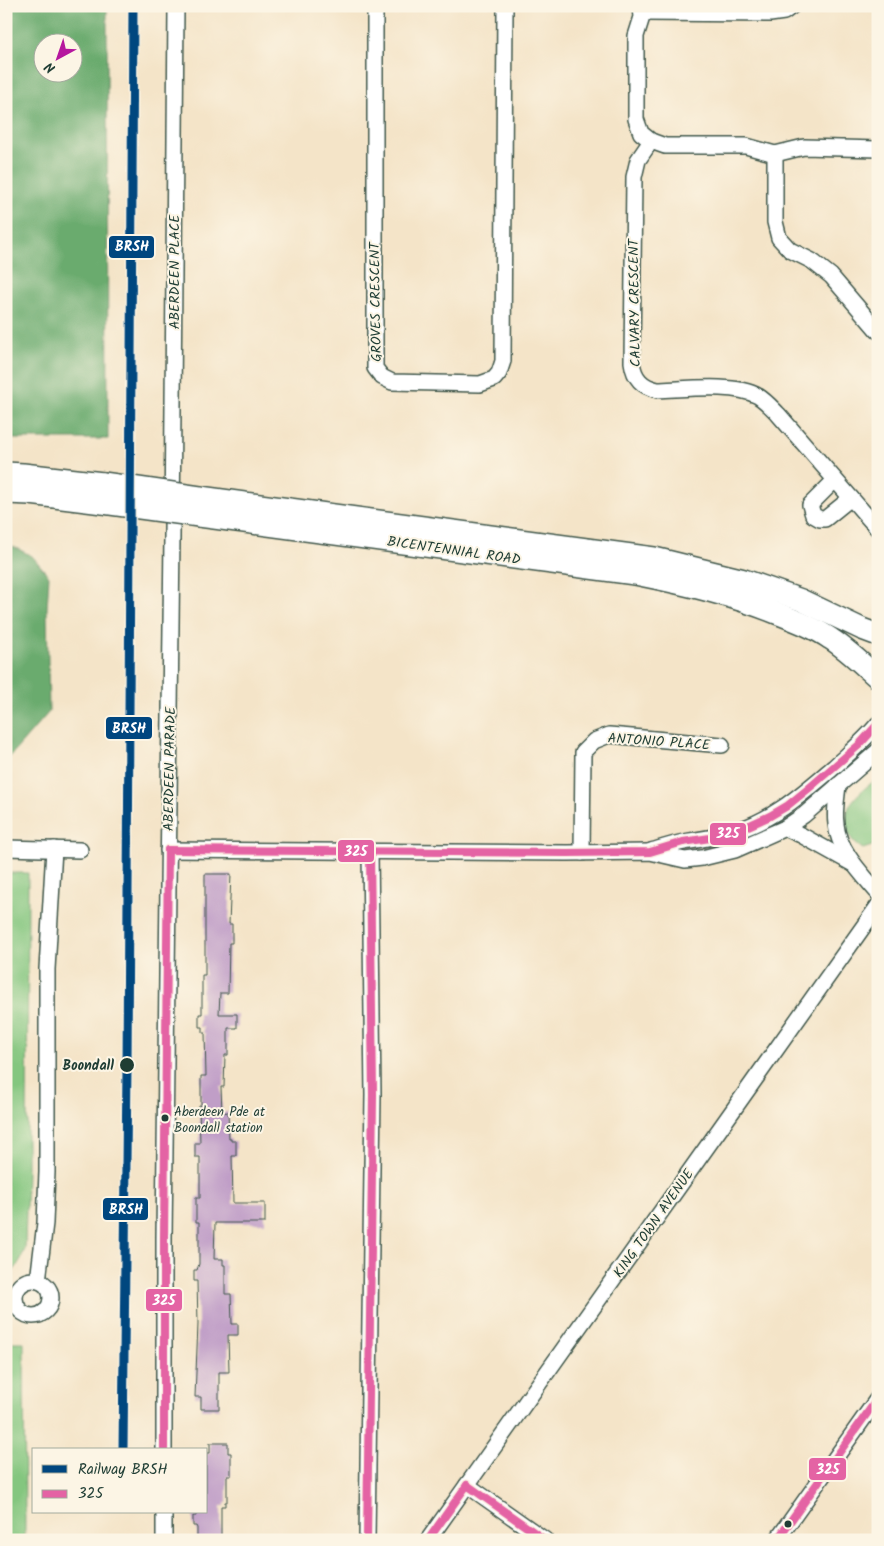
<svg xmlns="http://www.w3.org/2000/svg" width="884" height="1546" font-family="Kalam,sans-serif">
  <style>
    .green { fill: #84c67f; stroke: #52825a }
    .forest { fill: #6bab6e; stroke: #457451; fill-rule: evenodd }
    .building { fill: #c09ec7 }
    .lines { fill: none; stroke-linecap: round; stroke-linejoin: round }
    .minor-casing { stroke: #3f564a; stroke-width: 18 }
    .secondary-casing { stroke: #3f564a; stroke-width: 24 }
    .minor { stroke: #fff; stroke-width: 15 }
    .secondary { stroke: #fff; stroke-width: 21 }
    .secondary-bridge-casing { stroke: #3f564a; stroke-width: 24; stroke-linecap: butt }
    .secondary-bridge { stroke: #fff; stroke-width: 21 }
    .bus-1-casing { stroke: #fcf5e5; stroke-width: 11 }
    .bus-1 { stroke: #e463a4; stroke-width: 8 }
    .rail-1-casing { stroke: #fcf5e5; stroke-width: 12 }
    .rail-1 { stroke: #00467f; stroke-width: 9 }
    .stop-dot { fill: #1f3d34; stroke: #fcf5e5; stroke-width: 2 }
    .labels { text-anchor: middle; stroke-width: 4; stroke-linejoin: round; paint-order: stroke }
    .bus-label { font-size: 13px; fill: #1f3d34; stroke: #fcf5e5; text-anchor: start }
    .street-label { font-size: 14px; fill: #1f3d34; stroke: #fcf5e5 }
    .stop-label { font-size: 14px; font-weight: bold; fill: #1f3d34; stroke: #fcf5e5; text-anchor: end }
    .line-badge { stroke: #fcf5e5; stroke-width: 2 }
    .badge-label { font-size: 14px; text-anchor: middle; font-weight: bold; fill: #fff }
  </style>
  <rect width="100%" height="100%" fill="#fcf5e5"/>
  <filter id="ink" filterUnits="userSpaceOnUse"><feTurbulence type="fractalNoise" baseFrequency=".02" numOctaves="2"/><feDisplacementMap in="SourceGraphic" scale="10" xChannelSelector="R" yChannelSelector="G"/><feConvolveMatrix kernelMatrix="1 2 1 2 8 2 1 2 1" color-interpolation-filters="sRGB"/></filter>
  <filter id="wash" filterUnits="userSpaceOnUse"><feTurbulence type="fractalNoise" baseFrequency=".0096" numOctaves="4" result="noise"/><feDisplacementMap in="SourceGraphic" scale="20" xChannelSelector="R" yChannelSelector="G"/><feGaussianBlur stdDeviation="1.12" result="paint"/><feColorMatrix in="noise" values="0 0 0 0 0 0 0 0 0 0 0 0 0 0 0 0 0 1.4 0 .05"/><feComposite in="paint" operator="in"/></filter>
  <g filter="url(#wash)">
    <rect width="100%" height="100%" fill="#f4e4c8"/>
    <g class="green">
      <path d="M 878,778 L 878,844 L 863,849 C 854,843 850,839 847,828 C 842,804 860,792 878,778 Z"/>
      <path d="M 6,873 L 28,873 L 27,1172 L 25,1249 L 21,1259 L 6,1283 Z"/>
      <path d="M 6,1342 L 24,1342 L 25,1540 L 6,1540 Z"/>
    </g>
    <g class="forest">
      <path d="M 6,6 L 107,6 L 108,439 L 6,439 ZM 42,42 L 72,42 L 72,72 L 42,72 Z"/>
      <path d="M 6,543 L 32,556 L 49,576 L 47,609 L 49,712 L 6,761 Z"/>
    </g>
    <g id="blocks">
      <g class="building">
        <path d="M 205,874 L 231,874 L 229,924 L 232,924 L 232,943 L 229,943 L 228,993 L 220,993 L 219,1014 L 237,1014 L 237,1028 L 228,1028 L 228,1055 L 225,1055 L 224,1087 L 221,1087 L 222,1113 L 228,1112 L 229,1139 L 231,1139 L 231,1141 L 236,1141 L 236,1156 L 232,1156 L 233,1203 L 265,1203 L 265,1223 L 215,1223 L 214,1259 L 223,1259 L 223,1265 L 225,1265 L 225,1294 L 231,1294 L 232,1324 L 238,1324 L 238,1335 L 228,1335 L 229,1372 L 219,1372 L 219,1409 L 201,1409 L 201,1397 L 195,1397 L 198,1324 L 197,1281 L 194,1281 L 194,1270 L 197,1270 L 199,1264 L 199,1222 L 196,1222 L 196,1198 L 200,1198 L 200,1157 L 195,1157 L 195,1143 L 200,1143 L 199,1106 L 201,1106 L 201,1076 L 206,1076 L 205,1033 L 203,1033 L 203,1027 L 199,1027 L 199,1014 L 202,1014 L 202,975 L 205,975 Z"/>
        <path d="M 210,1443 L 228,1443 L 228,1453 L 231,1453 L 231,1476 L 227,1476 L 227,1502 L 225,1502 L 225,1506 L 221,1506 L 221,1540 L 197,1540 L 197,1528 L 196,1526 L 193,1526 L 193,1516 L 196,1516 L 196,1513 L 206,1512 L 206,1453 L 210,1453 Z"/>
      </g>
    </g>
  </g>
  <g filter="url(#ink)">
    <use href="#blocks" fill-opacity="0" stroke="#3f564a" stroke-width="1"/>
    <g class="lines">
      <defs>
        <g id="minor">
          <path d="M 375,6 L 375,368 L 382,377 L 392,382 L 480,384 L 494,379 L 499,373 L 503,361 L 505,6"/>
          <path d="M 641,6 L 642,17 L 636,36 L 636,119 L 641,133 L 651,141 L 665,146 L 746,146 L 775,154 L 804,147 L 878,149"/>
          <path d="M 642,13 L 770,14 L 784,12 L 792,6"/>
          <path d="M 651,141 L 638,160 L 634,177 L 632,362 C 634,378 642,387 658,390 C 686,389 735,383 758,396 C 766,401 772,408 778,414 L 878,529"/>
          <path d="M 775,154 L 775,222 L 779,238 L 790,250 L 812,261 L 831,276 L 878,331"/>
          <path d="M 835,480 L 810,505 L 813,515 L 820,519 L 825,519 L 851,498"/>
          <path d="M 838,785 C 837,797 834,811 836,824 C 838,850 862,874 878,893"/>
          <path d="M 785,828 L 801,835 L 853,864"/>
          <path d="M 6,848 L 80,850"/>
          <path d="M 168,850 L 567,853 L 650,852 L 685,860 L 702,858 L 735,850 L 785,828 L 804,815 L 878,751"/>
          <path d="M 651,851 C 662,848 673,844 684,842 C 702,839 719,837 736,831 C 775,819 804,792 834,767 C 849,753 865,740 878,724"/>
          <path d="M 582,853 L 583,752 L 594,741 L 609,735 L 722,745"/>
          <circle cx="33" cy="1298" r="18"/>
          <path d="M 38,1281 L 45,1223 L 47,1172 L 47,969 L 54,849"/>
          <path d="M 164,1450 L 164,1238 L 172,537 L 176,6"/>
          <path d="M 467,1485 L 545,1540"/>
          <path d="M 164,1540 L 164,1512"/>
          <path d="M 367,1540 L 373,1095 L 370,852"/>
          <path d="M 428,1540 L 878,906"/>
          <path d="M 777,1540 L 878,1398"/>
        </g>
        <g id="secondary">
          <path d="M 6,473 L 23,474 L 103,483"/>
          <path d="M 6,493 L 30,494 L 103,503"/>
          <path d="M 200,497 L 654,558 L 744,580 L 801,600 L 862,629 L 878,635"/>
          <path d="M 199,516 L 635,574 C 685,584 732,595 779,614 C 797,621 815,628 831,639 C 848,650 862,664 878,678"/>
        </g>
      </defs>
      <use href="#minor" class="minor-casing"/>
      <use href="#secondary" class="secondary-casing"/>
      <use href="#minor" class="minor"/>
      <use href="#secondary" class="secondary"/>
      <defs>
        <g id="secondary-bridge">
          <path d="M 103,483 L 200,497"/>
          <path d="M 103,503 L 199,516"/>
        </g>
      </defs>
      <use href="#secondary-bridge" class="secondary-bridge-casing"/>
      <use href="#secondary-bridge" class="secondary-bridge"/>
      <defs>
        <g id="bus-1">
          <path d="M 168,850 L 567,853 L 650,852 L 683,842 L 717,837 L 737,831 L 770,816 L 787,806 L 808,789 L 859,745 L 878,724"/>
          <path d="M 164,1450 L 164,1238 L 168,850"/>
          <path d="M 467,1485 L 545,1540"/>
          <path d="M 367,1540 L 373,1095 L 370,852"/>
          <path d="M 428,1540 L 467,1485"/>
          <path d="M 777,1540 L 878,1398"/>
        </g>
      </defs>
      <use href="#bus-1" class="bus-1-casing"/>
      <use href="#bus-1" class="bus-1"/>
      <defs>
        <path id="rail-1" d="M 123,1450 L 127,1068 L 133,6"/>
      </defs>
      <use href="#rail-1" class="rail-1-casing"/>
      <use href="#rail-1" class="rail-1"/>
    </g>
  </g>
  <g class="stop-dot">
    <circle cx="127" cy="1065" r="8"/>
    <circle cx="165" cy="1118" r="4.5"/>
    <circle cx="788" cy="1524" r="4.5"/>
  </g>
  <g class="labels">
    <g class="bus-label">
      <text x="174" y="1116">Aberdeen Pde at<tspan x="174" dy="16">Boondall station</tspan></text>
    </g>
    <g class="street-label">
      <text transform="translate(174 272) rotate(-90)" y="5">ABERDEEN PLACE</text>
      <text transform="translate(375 302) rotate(-91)" y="5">GROVES CRESCENT</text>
      <text transform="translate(634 303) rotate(-91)" y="5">CALVARY CRESCENT</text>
      <text transform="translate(454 550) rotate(8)" y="5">BICENTENNIAL ROAD</text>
      <text transform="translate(659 741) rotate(4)" y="5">ANTONIO PLACE</text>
      <text transform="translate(169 769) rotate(-89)" y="5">ABERDEEN PARADE</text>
      <text transform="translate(653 1223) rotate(-55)" y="5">KING TOWN AVENUE</text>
    </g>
    <g class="stop-label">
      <text x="114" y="1070">Boondall</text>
    </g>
  </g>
  <g class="line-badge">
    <rect x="108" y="235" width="47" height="24" rx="5" fill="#00467f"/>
    <rect x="105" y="716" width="48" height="24" rx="5" fill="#00467f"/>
    <rect x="709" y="822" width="38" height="24" rx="5" fill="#e463a4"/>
    <rect x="337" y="839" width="38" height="24" rx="5" fill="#e463a4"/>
    <rect x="102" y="1197" width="47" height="24" rx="5" fill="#00467f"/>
    <rect x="145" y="1288" width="38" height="24" rx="5" fill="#e463a4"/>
    <rect x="808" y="1457" width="39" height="24" rx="5" fill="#e463a4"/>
  </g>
  <g class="badge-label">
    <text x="132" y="251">BRSH</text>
    <text x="129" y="733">BRSH</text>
    <text x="728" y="838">325</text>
    <text x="356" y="856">325</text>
    <text x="126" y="1214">BRSH</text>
    <text x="164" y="1305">325</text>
    <text x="828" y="1474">325</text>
  </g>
  <rect width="884" height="1546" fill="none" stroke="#fcf5e5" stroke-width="25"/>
  <rect x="32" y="1448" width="175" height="65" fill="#fcf5e5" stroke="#a4ab9e"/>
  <rect x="42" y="1465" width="25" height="8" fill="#00467f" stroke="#a4ab9e"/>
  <text x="78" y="1474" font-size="15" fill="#1f3d34">Railway BRSH</text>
  <rect x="42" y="1490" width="25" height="8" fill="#e463a4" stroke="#a4ab9e"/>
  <text x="78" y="1498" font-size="15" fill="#1f3d34">325</text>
  <g transform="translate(58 58) rotate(220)"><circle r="24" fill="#fcf5e5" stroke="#a4ab9e"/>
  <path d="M0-4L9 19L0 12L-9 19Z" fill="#b5179e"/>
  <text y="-8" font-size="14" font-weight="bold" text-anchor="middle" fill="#1f3d34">N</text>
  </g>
</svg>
